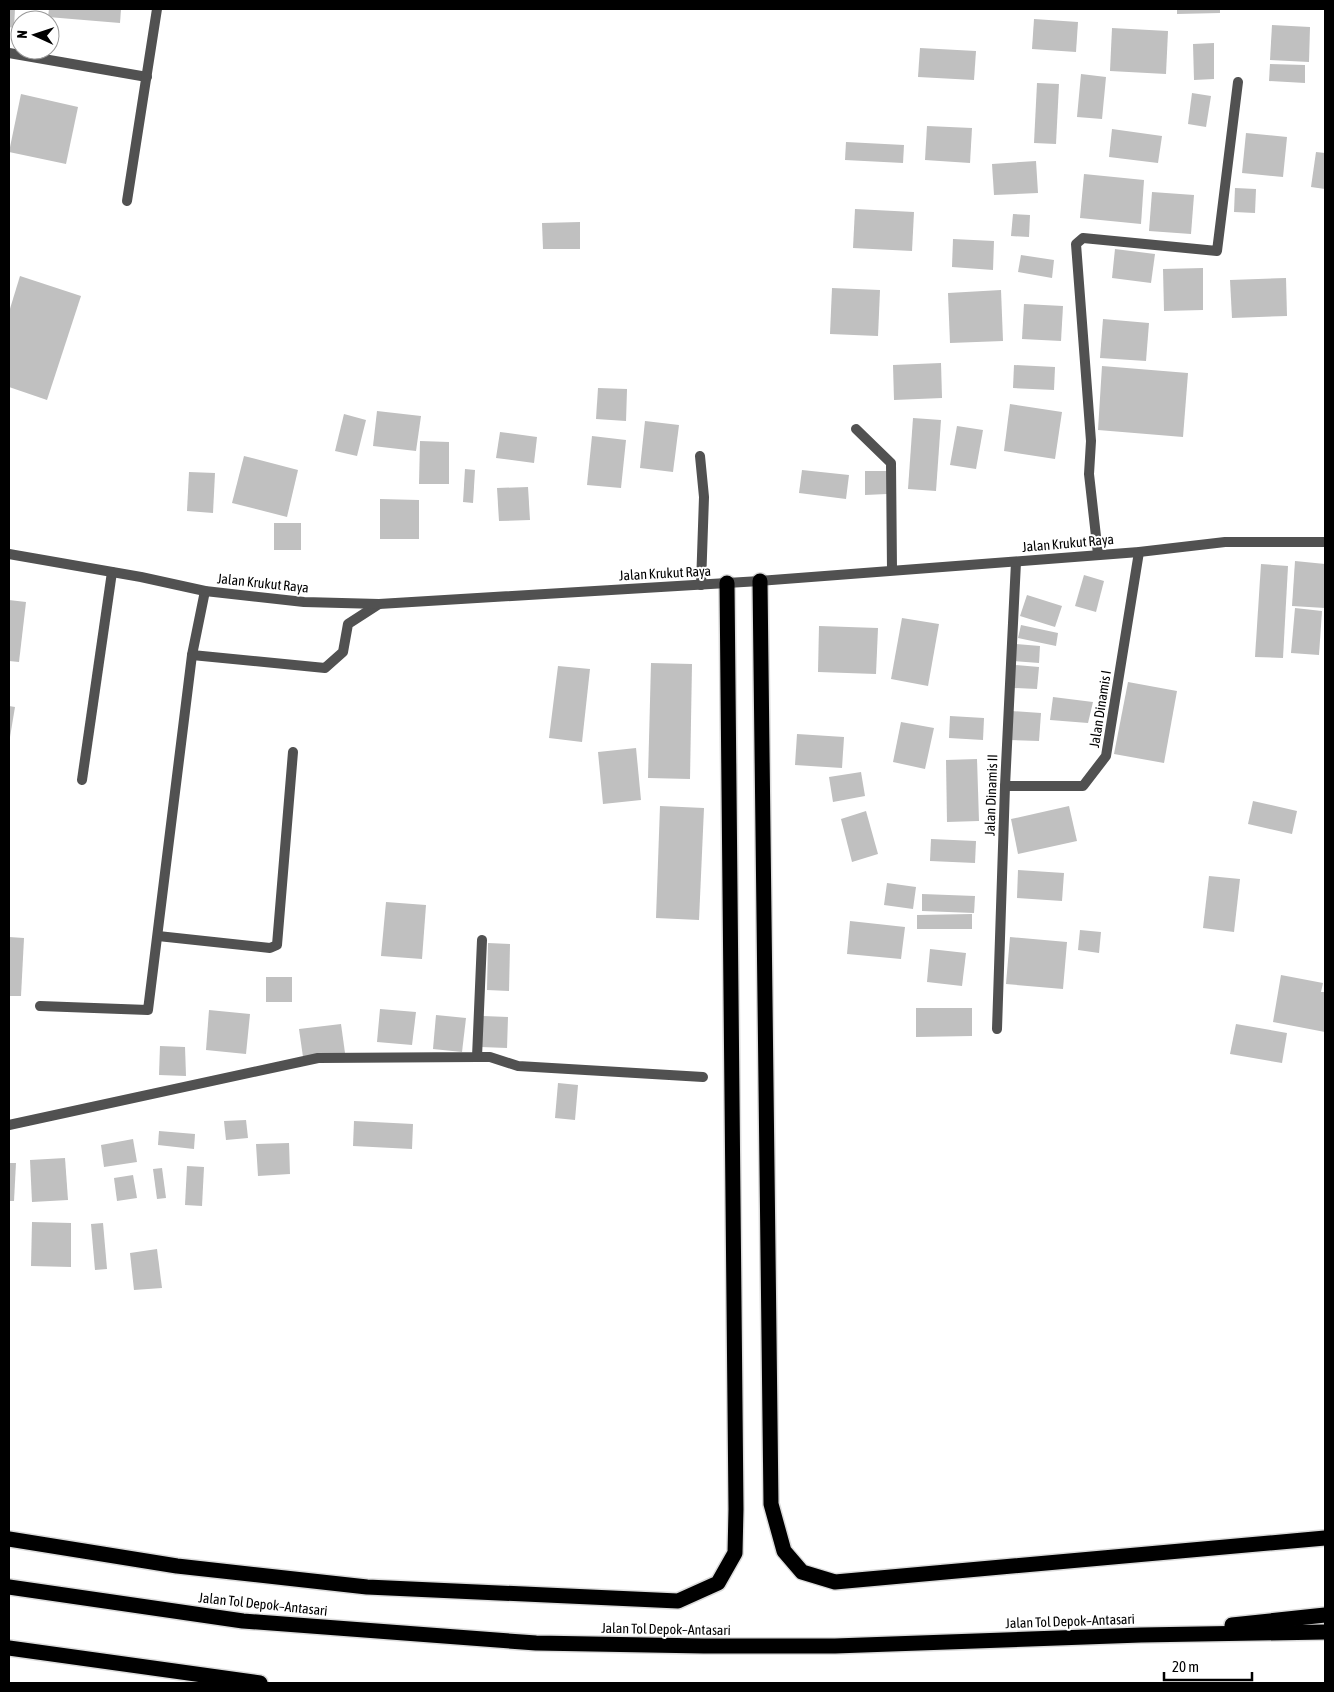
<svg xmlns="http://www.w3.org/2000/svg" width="1334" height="1692" font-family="'Asap Condensed',sans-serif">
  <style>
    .building { fill: #c0c0c0 }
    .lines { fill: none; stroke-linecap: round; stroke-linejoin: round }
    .motorway-casing { stroke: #dbdbdb; stroke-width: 18 }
    .minor { stroke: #515151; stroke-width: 10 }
    .tertiary { stroke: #515151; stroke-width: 10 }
    .motorway { stroke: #000; stroke-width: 15 }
    .labels { text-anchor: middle; stroke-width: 4; stroke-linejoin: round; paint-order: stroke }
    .street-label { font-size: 14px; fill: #000; stroke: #fff }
  </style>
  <rect width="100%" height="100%" fill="#fff"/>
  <g class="building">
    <path d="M 9,9 L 15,9 L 14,28 L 9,27 Z"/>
    <path d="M 49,9 L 121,9 L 120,23 L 48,17 Z"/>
    <path d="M 1177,9 L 1220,9 L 1220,13 L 1177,14 Z"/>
    <path d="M 1034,19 L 1078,22 L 1076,52 L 1032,49 Z"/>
    <path d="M 1272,25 L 1310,27 L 1309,62 L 1270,60 Z"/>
    <path d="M 1112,28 L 1168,31 L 1166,74 L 1110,71 Z"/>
    <path d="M 1214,43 L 1214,79 L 1194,80 L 1193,44 Z"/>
    <path d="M 920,48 L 976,51 L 974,80 L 918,77 Z"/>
    <path d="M 1270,64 L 1305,65 L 1305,83 L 1269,81 Z"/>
    <path d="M 1081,74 L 1106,77 L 1102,119 L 1077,117 Z"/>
    <path d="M 1037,83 L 1059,84 L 1056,144 L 1034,143 Z"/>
    <path d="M 1192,93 L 1211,96 L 1206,127 L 1188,124 Z"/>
    <path d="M 21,94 L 78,107 L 66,164 L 9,152 Z"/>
    <path d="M 927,126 L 972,128 L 970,163 L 925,160 Z"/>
    <path d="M 1112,129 L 1162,136 L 1158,163 L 1109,157 Z"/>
    <path d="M 1246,133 L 1287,137 L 1283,177 L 1242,173 Z"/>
    <path d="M 846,142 L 904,145 L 903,163 L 845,160 Z"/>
    <path d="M 1316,152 L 1325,153 L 1325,189 L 1311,187 Z"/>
    <path d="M 1036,161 L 1038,193 L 994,195 L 992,164 Z"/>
    <path d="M 1084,174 L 1144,180 L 1141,224 L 1080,218 Z"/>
    <path d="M 1235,188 L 1256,189 L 1255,213 L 1234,212 Z"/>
    <path d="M 1152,192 L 1194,195 L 1191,234 L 1149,231 Z"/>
    <path d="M 855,209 L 914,212 L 912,251 L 853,248 Z"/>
    <path d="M 1013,214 L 1030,215 L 1029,237 L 1011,236 Z"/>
    <path d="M 580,222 L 580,249 L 543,249 L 542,223 Z"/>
    <path d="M 953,239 L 994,241 L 993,270 L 952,267 Z"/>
    <path d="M 1115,249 L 1155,254 L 1151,283 L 1112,278 Z"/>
    <path d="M 1021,255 L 1054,260 L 1052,278 L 1018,272 Z"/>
    <path d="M 1203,268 L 1203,310 L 1164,311 L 1163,269 Z"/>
    <path d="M 20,276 L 81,296 L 47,400 L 9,387 L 9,312 Z"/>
    <path d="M 1286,278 L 1287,316 L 1232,318 L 1230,280 Z"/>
    <path d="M 832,288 L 880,290 L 878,336 L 830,334 Z"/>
    <path d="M 1001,290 L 1003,341 L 950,343 L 948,293 Z"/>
    <path d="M 1024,304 L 1063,306 L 1061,341 L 1022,339 Z"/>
    <path d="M 1103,319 L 1149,323 L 1146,361 L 1100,358 Z"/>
    <path d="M 941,363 L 942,398 L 894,400 L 893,365 Z"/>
    <path d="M 1014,365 L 1055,367 L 1054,390 L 1013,388 Z"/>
    <path d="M 1102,366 L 1188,373 L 1183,437 L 1098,430 Z"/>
    <path d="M 598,388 L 627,389 L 626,421 L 596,419 Z"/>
    <path d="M 1010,404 L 1062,412 L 1055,459 L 1004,451 Z"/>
    <path d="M 377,411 L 421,416 L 416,451 L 373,446 Z"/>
    <path d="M 344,414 L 366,420 L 357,456 L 335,451 Z"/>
    <path d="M 913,418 L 941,420 L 936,491 L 908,489 Z"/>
    <path d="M 645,421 L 679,425 L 673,472 L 640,468 Z"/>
    <path d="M 957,426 L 983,430 L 976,469 L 950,465 Z"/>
    <path d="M 500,432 L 537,437 L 534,463 L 496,458 Z"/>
    <path d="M 592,436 L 626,440 L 621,488 L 587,485 Z"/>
    <path d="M 420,441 L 449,442 L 449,484 L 419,484 Z"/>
    <path d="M 244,456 L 298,470 L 287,517 L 232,503 Z"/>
    <path d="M 465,469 L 475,470 L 473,503 L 463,502 Z"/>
    <path d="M 802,470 L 849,475 L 846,499 L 799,493 Z"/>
    <path d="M 865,471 L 887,471 L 887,494 L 865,495 Z"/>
    <path d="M 189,472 L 215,473 L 213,513 L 187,511 Z"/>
    <path d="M 528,487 L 530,520 L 499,521 L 497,488 Z"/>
    <path d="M 380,499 L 419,500 L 419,539 L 380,539 Z"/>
    <rect x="274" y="523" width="27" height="27"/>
    <path d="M 1295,561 L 1325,564 L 1325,608 L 1292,606 Z"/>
    <path d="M 1261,564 L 1288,566 L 1283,658 L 1255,657 Z"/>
    <path d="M 1084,575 L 1104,581 L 1096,612 L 1075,606 Z"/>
    <path d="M 1027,595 L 1062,606 L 1055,627 L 1020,616 Z"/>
    <path d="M 9,600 L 26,602 L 19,662 L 9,661 Z"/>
    <path d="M 1295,608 L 1322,611 L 1319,655 L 1291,653 Z"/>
    <path d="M 902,618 L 939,624 L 928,686 L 891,679 Z"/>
    <path d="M 1021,625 L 1058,633 L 1056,646 L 1018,638 Z"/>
    <path d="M 819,626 L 878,628 L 876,674 L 818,672 Z"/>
    <path d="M 1015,644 L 1040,646 L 1039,663 L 1014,661 Z"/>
    <path d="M 651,663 L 692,664 L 690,779 L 648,778 Z"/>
    <path d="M 1015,665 L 1039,667 L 1037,689 L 1014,688 Z"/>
    <path d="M 558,666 L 590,669 L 582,742 L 549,738 Z"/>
    <path d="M 1128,682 L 1177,691 L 1164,763 L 1114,754 Z"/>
    <path d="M 1053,697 L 1093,702 L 1088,723 L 1050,720 Z"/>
    <path d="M 9,706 L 15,707 L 10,737 L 9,737 Z"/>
    <path d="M 1011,711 L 1041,713 L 1039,741 L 1010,740 Z"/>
    <path d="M 950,716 L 984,718 L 983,740 L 949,738 Z"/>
    <path d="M 901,722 L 934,728 L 925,769 L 893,762 Z"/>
    <path d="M 797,734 L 844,737 L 842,768 L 795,765 Z"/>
    <path d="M 636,748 L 641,800 L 603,804 L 598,752 Z"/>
    <path d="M 977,759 L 979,821 L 947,822 L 946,760 Z"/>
    <path d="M 861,772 L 865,796 L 833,802 L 829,777 Z"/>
    <path d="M 1253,801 L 1297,811 L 1292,834 L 1248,824 Z"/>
    <path d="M 660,806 L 704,808 L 699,920 L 656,918 Z"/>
    <path d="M 1069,806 L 1077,841 L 1018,854 L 1011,819 Z"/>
    <path d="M 866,811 L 878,854 L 852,862 L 841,819 Z"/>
    <path d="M 931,839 L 976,841 L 975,863 L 930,861 Z"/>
    <path d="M 1018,870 L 1064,873 L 1062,901 L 1017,898 Z"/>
    <path d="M 1209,876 L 1240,879 L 1234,932 L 1203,928 Z"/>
    <path d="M 887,883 L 916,887 L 913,909 L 884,905 Z"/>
    <path d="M 922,894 L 975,896 L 974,913 L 922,911 Z"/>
    <path d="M 386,902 L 426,905 L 422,959 L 381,956 Z"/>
    <path d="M 972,914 L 972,929 L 917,929 L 917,915 Z"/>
    <path d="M 850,921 L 905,927 L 901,959 L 847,954 Z"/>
    <path d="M 1080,930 L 1101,932 L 1099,953 L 1078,950 Z"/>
    <path d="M 9,937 L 24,938 L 21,996 L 9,996 Z"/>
    <path d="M 1010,937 L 1067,942 L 1063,989 L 1006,984 Z"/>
    <path d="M 488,943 L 510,944 L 509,991 L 487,990 Z"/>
    <path d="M 930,949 L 966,953 L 962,986 L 927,982 Z"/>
    <path d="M 1281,975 L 1323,983 L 1321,992 L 1325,992 L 1325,1032 L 1273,1022 Z"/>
    <rect x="266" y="977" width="26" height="25"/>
    <path d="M 916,1008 L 972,1008 L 972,1036 L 916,1037 Z"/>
    <path d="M 380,1009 L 416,1012 L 412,1045 L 377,1042 Z"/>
    <path d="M 209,1010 L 250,1014 L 246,1054 L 206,1050 Z"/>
    <path d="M 436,1015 L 466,1018 L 462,1052 L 433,1049 Z"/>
    <path d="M 483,1016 L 508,1017 L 507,1048 L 481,1047 Z"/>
    <path d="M 341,1024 L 345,1053 L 303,1057 L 299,1029 Z"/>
    <path d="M 1236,1024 L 1287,1033 L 1282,1063 L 1230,1054 Z"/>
    <path d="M 160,1046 L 185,1047 L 186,1076 L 159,1075 Z"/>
    <path d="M 558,1083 L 578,1085 L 575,1120 L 555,1118 Z"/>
    <path d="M 246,1120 L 248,1138 L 226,1140 L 224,1121 Z"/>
    <path d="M 354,1121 L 413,1124 L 412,1149 L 353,1146 Z"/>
    <path d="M 159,1131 L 195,1134 L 194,1149 L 158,1145 Z"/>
    <path d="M 133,1139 L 137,1162 L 104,1167 L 101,1145 Z"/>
    <path d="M 289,1143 L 290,1174 L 258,1176 L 256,1144 Z"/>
    <path d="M 65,1158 L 68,1200 L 32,1202 L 30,1160 Z"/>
    <path d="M 9,1163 L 16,1163 L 14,1201 L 9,1201 Z"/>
    <path d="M 187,1166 L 204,1167 L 202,1206 L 185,1205 Z"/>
    <path d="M 162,1168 L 166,1198 L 157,1199 L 153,1169 Z"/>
    <path d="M 133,1175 L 137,1198 L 117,1201 L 114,1178 Z"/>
    <path d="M 32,1222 L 71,1223 L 71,1267 L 31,1266 Z"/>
    <path d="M 103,1223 L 107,1269 L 95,1270 L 91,1224 Z"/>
    <path d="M 157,1249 L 162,1288 L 134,1290 L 130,1253 Z"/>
  </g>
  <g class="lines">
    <defs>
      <g id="motorway">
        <path d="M 760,581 L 771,1504 L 784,1551 L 802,1572 L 835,1582 L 1325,1538"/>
        <path d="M 9,1539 L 177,1566 L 367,1587 L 678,1601 L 718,1583 L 735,1553 L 736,1509 L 727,583"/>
        <path d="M 9,1587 L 243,1621 L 536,1643 L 704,1646 L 835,1646 L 1141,1635 L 1325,1632"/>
        <path d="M 1232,1625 L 1325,1615"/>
        <path d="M 9,1648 L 260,1683"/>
      </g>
    </defs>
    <use href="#motorway" class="motorway-casing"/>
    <g class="minor">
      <path d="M 9,53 L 147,77"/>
      <path d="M 127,201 L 157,9"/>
      <path d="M 856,429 L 891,463 L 892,570"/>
      <path d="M 700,456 L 704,497 L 701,585"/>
      <path d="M 1098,554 L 1089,474 L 1091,441 L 1076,244 L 1083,238 L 1217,251 L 1238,82"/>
      <path d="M 192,655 L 325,668 L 343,652 L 348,624 L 379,604"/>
      <path d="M 82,780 L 112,572"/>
      <path d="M 1005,786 L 1083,786 L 1106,756 L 1139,552"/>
      <path d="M 158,936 L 270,948 L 277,945 L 293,752"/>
      <path d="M 40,1006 L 148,1010 L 192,655 L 205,591"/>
      <path d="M 997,1029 L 1005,786 L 1016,562"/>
      <path d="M 477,1057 L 490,1057 L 518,1066 L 703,1077"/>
      <path d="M 9,1125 L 318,1058 L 477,1057 L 482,940"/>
    </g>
    <path class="tertiary" d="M 9,554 L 141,577 L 205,591 L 304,602 L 379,604 L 760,581 L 1139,552 L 1225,542 L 1325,542"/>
    <use href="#motorway" class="motorway"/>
  </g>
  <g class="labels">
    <g class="street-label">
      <text transform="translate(1068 543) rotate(-5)" y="5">Jalan Krukut Raya</text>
      <text transform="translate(665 573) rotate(-3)" y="5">Jalan Krukut Raya</text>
      <text transform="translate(263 583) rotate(6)" y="5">Jalan Krukut Raya</text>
      <text transform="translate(1100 709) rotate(-81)" y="5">Jalan Dinamis I</text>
      <text transform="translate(991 795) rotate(-88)" y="5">Jalan Dinamis II</text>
      <text transform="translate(263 1604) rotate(6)" y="5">Jalan Tol Depok–Antasari</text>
      <text transform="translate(1070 1621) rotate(-2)" y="5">Jalan Tol Depok–Antasari</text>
      <text transform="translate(666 1629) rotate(1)" y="5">Jalan Tol Depok–Antasari</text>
    </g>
  </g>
  <rect width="1334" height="1692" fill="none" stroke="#000000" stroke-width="20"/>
  <g transform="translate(35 35) rotate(273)"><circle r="24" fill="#ffffff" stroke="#999999"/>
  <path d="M0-4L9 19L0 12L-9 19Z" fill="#000000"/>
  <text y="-8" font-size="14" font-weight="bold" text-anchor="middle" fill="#000000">N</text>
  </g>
  <path d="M1164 1672v8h88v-8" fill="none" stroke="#000000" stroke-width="2.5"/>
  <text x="1172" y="1672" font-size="15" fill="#000000" stroke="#ffffff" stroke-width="4" paint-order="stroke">20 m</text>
</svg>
